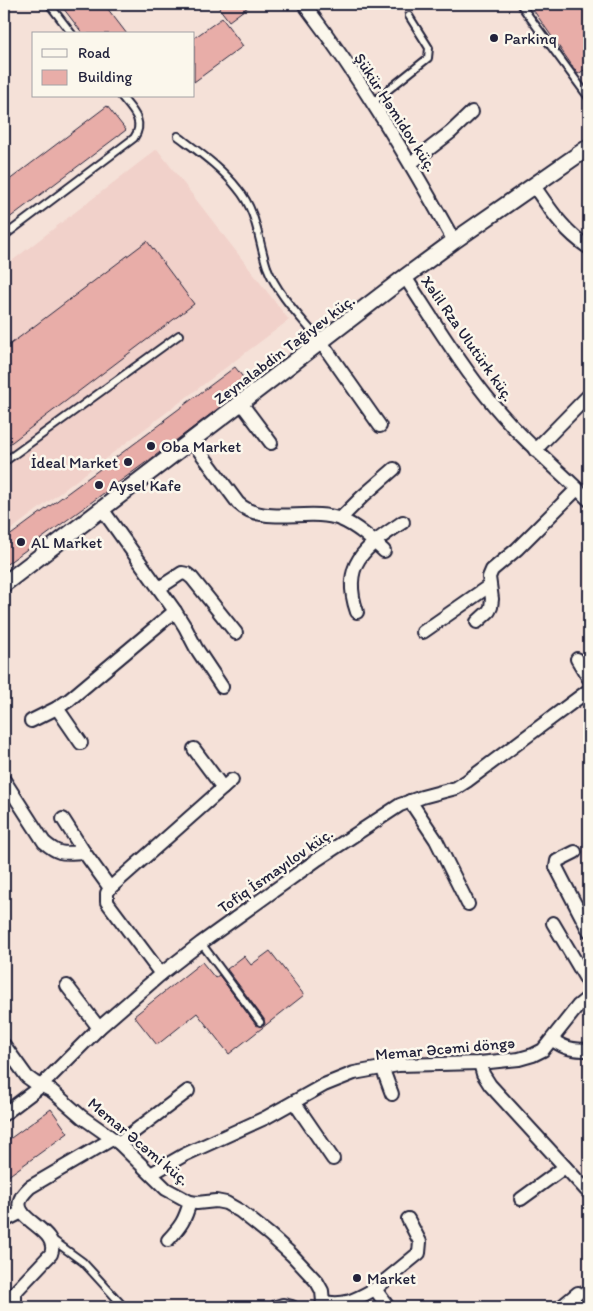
<svg xmlns="http://www.w3.org/2000/svg" width="593" height="1311" font-family="Itim,sans-serif">
  <style>
    .built { fill: #f1d1ca }
    .building { fill: #e8ada8; stroke: #22223b }
    .lines { fill: none; stroke-linecap: round; stroke-linejoin: round }
    .service-casing { stroke: #22223b; stroke-width: 10 }
    .minor-casing { stroke: #22223b; stroke-width: 16 }
    .tertiary-casing { stroke: #22223b; stroke-width: 19 }
    .service { stroke: #fbf7ec; stroke-width: 6 }
    .minor { stroke: #fbf7ec; stroke-width: 12 }
    .tertiary { stroke: #fbf7ec; stroke-width: 15 }
    .poi-dot { fill: #22223b; stroke: #fbf7ec; stroke-width: 2 }
    .labels { text-anchor: middle; stroke-width: 5; stroke-linejoin: round; paint-order: stroke }
    .poi-label { font-size: 16px; fill: #22223b; stroke: #fbf7ec; text-anchor: start }
    .street-label { font-size: 16px; fill: #22223b; stroke: #fbf7ec }
  </style>
  <rect width="100%" height="100%" fill="#f5e1d8"/>
  <filter id="ink" filterUnits="userSpaceOnUse"><feTurbulence type="fractalNoise" baseFrequency=".02" numOctaves="2"/><feDisplacementMap in="SourceGraphic" scale="10" xChannelSelector="R" yChannelSelector="G"/><feConvolveMatrix kernelMatrix="1 2 1 2 8 2 1 2 1" color-interpolation-filters="sRGB"/></filter>
  <g filter="url(#ink)">
    <path class="built" d="M 157,149 L 289,320 L 4,535 L 4,267 Z"/>
    <g class="building">
      <path d="M 60,4 L 104,4 L 127,34 L 83,34 Z"/>
      <path d="M 216,4 L 252,4 L 229,21 Z"/>
      <path d="M 529,4 L 589,4 L 589,67 L 578,74 Z"/>
      <path d="M 222,18 L 243,46 L 194,82 L 194,38 Z"/>
      <path d="M 107,106 L 126,130 L 4,222 L 4,184 Z"/>
      <path d="M 147,241 L 194,304 L 4,448 L 4,349 Z"/>
      <path d="M 235,367 L 249,385 L 178,439 L 4,566 L 4,540 L 165,421 L 164,420 Z"/>
      <path d="M 270,951 L 304,995 L 229,1054 L 197,1013 L 157,1045 L 134,1016 L 202,962 L 215,978 L 219,975 L 256,1025 L 263,1026 L 265,1024 L 264,1019 L 227,969 L 244,956 L 251,965 Z"/>
      <path d="M 51,1109 L 68,1133 L 4,1179 L 4,1143 Z"/>
    </g>
    <g class="lines">
      <defs>
        <g id="service">
          <path d="M 49,4 L 72,34"/>
          <path d="M 520,4 L 589,98"/>
          <path d="M 373,102 L 428,58 L 429,48 L 409,16"/>
          <path d="M 178,136 C 199,152 222,168 238,189 C 257,211 258,240 267,267 C 277,294 302,319 320,341"/>
          <path d="M 4,236 L 134,138 C 146,121 131,109 121,96"/>
          <path d="M 4,462 L 179,335"/>
          <path d="M 201,943 L 260,1022"/>
          <path d="M 53,1240 L 83,1262 L 124,1307"/>
        </g>
        <g id="minor">
          <path d="M 304,4 C 361,79 408,158 454,241"/>
          <path d="M 411,163 L 451,132 L 472,112"/>
          <path d="M 534,186 C 552,212 563,230 589,248"/>
          <path d="M 405,277 C 432,318 457,360 487,397 C 517,435 554,466 589,500"/>
          <path d="M 321,342 L 380,426"/>
          <path d="M 241,403 L 271,443"/>
          <path d="M 192,441 L 238,503 C 263,527 310,507 340,519 C 357,526 371,539 384,551"/>
          <path d="M 535,450 L 589,395"/>
          <path d="M 102,509 L 175,611 L 185,627 L 196,648 L 222,687"/>
          <path d="M 340,519 L 363,496 L 394,469"/>
          <path d="M 159,588 L 182,573 L 187,574 L 192,578 L 236,633"/>
          <path d="M 357,612 C 340,563 366,547 403,522"/>
          <path d="M 477,622 L 489,611 L 491,607 L 492,599 L 489,577 L 492,570 L 517,549 L 577,489"/>
          <path d="M 423,632 L 489,586"/>
          <path d="M 577,659 L 589,679"/>
          <path d="M 57,708 L 81,743"/>
          <path d="M 31,721 L 57,708 L 69,700 L 175,611"/>
          <path d="M 194,749 L 223,788"/>
          <path d="M 4,780 L 44,842 C 60,856 64,853 84,852"/>
          <path d="M 410,801 L 436,840 L 468,904"/>
          <path d="M 63,819 L 84,852 L 110,888 L 107,893 L 107,902 L 161,974"/>
          <path d="M 575,852 L 557,861 L 556,867 L 589,931"/>
          <path d="M 110,888 L 232,780"/>
          <path d="M 553,923 L 589,984"/>
          <path d="M 67,986 L 99,1028"/>
          <path d="M 553,1040 C 565,1049 574,1050 589,1050"/>
          <path d="M 4,1045 L 27,1077 L 34,1082 L 52,1091 L 82,1117 L 119,1143 L 166,1189 L 190,1202 L 197,1203 L 216,1201 L 226,1203 L 240,1211 L 270,1235 L 292,1255 L 317,1282 L 322,1291 L 323,1302 L 321,1307"/>
          <path d="M 480,1063 L 483,1074 L 490,1085 L 589,1193"/>
          <path d="M 382,1067 L 392,1094"/>
          <path d="M 294,1102 L 333,1159"/>
          <path d="M 4,1114 L 41,1086 L 99,1028 L 161,974 L 201,943 L 318,859 L 400,805 L 422,797 L 456,788 L 467,781 L 589,690"/>
          <path d="M 119,1143 L 188,1091"/>
          <path d="M 151,1174 L 184,1155 L 265,1118 L 324,1085 L 354,1073 L 398,1065 L 480,1063 L 519,1059 L 533,1055 L 543,1050 L 578,1006 L 589,997"/>
          <path d="M 521,1199 L 565,1167"/>
          <path d="M 4,1221 L 22,1212"/>
          <path d="M 168,1240 C 181,1226 185,1220 190,1202"/>
          <path d="M 375,1289 L 419,1253 L 420,1242 L 408,1219"/>
          <path d="M 323,1302 C 346,1306 355,1300 375,1289 L 388,1307"/>
          <path d="M 18,1307 L 15,1304 L 15,1292 L 51,1254 C 61,1228 7,1220 22,1196 C 24,1193 27,1190 30,1187 L 112,1139"/>
          <path d="M 276,1307 L 283,1305 L 292,1307"/>
          <path d="M 561,1307 L 578,1293"/>
        </g>
        <path id="tertiary" d="M 4,584 L 405,277 L 454,241 L 589,147"/>
      </defs>
      <use href="#service" class="service-casing"/>
      <use href="#minor" class="minor-casing"/>
      <use href="#tertiary" class="tertiary-casing"/>
      <use href="#service" class="service"/>
      <use href="#minor" class="minor"/>
      <use href="#tertiary" class="tertiary"/>
    </g>
  </g>
  <g class="poi-dot">
    <circle cx="494" cy="38" r="5"/>
    <circle cx="151" cy="446" r="5"/>
    <circle cx="128" cy="462" r="5"/>
    <circle cx="99" cy="485" r="5"/>
    <circle cx="21" cy="542" r="5"/>
    <circle cx="357" cy="1278" r="5"/>
  </g>
  <g class="labels">
    <g class="poi-label">
      <text x="504" y="44">Parkinq</text>
      <text x="161" y="452">Oba Market</text>
      <text x="118" y="468" text-anchor="end">İdeal Market</text>
      <text x="109" y="491">Aysel Kafe</text>
      <text x="31" y="548">AL Market</text>
      <text x="367" y="1284">Market</text>
    </g>
    <g class="street-label">
      <text transform="translate(396 112) rotate(57)" y="6">Şükür Həmidov küç.</text>
      <text transform="translate(468 338) rotate(55)" y="6">Xəlil Rza Ulutürk küç.</text>
      <text transform="translate(284 349) rotate(-37)" y="6">Zeynalabdin Tağıyev küç.</text>
      <text transform="translate(275 870) rotate(-35)" y="6">Tofiq İsmayılov küç.</text>
      <text transform="translate(445 1048) rotate(-5)" y="6">Memar Əcəmi döngə</text>
      <text transform="translate(139 1141) rotate(40)" y="6">Memar Əcəmi küç.</text>
    </g>
  </g>
  <rect width="593" height="1311" fill="none" stroke="#fbf7ec" stroke-width="20"/>
  <rect x="10" y="10" width="573" height="1291" fill="none" stroke="#22223b" stroke-width="2" filter="url(#ink)"/>
  <rect x="32" y="32" width="162" height="65" fill="#fbf7ec" stroke="#a4a2a5"/>
  <rect x="42" y="49" width="25" height="8" fill="#fbf7ec" stroke="#a4a2a5"/>
  <text x="78" y="58" font-size="15" fill="#22223b">Road</text>
  <rect x="42" y="70" width="25" height="15" fill="#e8ada8" stroke="#a4a2a5"/>
  <text x="78" y="82" font-size="15" fill="#22223b">Building</text>
</svg>
